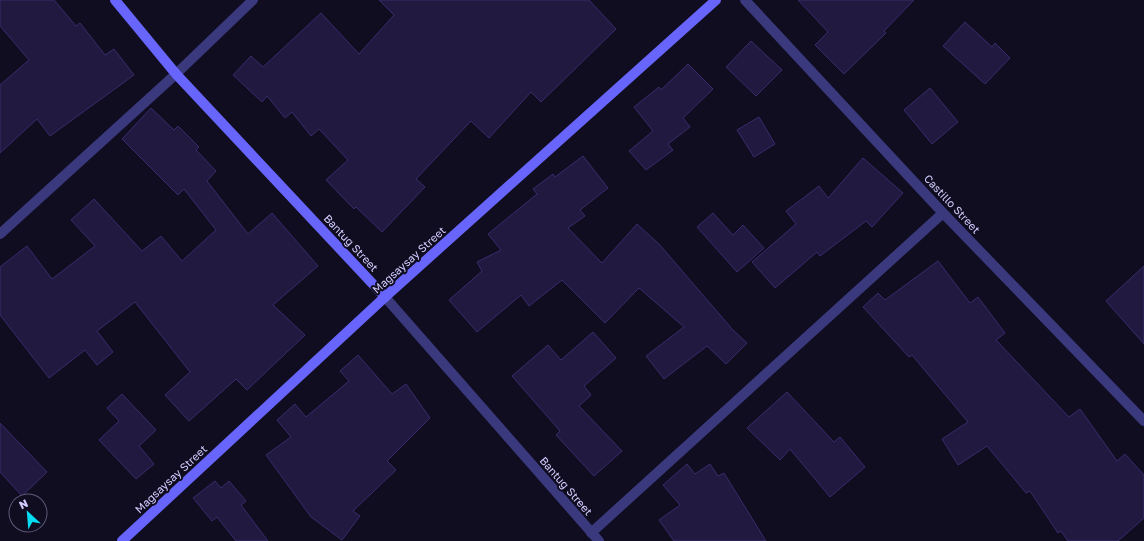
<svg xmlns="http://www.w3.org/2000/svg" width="1144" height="541" font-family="'Golos Text',sans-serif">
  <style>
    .building { fill: #211940; stroke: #382c6c }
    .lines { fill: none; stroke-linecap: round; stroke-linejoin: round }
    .street { stroke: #3b397e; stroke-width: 10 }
    .secondary { stroke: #6865fd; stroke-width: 10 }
    .labels { text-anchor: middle; stroke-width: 4; stroke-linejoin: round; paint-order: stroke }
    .street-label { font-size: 11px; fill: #d2ccfe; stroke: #100d20 }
  </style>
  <rect width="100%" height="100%" fill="#100d20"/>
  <g class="building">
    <path d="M 0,0 L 54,0 L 76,26 L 80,23 L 105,55 L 114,49 L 134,75 L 50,136 L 37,119 L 0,153 L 0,85 L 29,60 L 0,26 Z"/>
    <path d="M 379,0 L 589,0 L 616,29 L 541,102 L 531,92 L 489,138 L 471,121 L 416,179 L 425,187 L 382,232 L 356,207 L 354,209 L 326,180 L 348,160 L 319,129 L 311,136 L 292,112 L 285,118 L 267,96 L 262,102 L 233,75 L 251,56 L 263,67 L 321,13 L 359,54 L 394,15 Z"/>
    <path d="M 798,0 L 914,0 L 884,31 L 886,33 L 844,74 L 815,45 L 828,32 Z"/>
    <path d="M 965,22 L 992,47 L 995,43 L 1010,58 L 985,84 L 943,46 Z"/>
    <path d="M 751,41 L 782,70 L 756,96 L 726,67 Z"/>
    <path d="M 688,64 L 713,89 L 683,118 L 690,127 L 668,144 L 673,150 L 646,170 L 629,151 L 653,131 L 634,107 L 659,87 L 661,90 Z"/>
    <path d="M 930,88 L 958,122 L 932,144 L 904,110 Z"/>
    <path d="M 151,108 L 174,130 L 178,126 L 199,147 L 196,150 L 216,171 L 207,181 L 248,234 L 272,213 L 318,266 L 273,305 L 305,335 L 247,390 L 236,379 L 189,421 L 165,395 L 190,372 L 135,302 L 97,331 L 113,352 L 97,365 L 85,350 L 49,378 L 0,315 L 0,267 L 27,246 L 52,279 L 95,246 L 71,220 L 94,199 L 142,251 L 161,236 L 182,261 L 216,230 L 184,189 L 178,195 L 122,139 Z"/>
    <path d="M 759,117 L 775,144 L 754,157 L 737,130 Z"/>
    <path d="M 583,156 L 608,188 L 580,210 L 585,216 L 568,228 L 602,263 L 637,224 L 659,244 L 733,330 L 747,343 L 726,364 L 707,346 L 664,379 L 646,356 L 684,327 L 639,288 L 605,323 L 562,280 L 529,306 L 521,295 L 477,332 L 449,300 L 482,271 L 477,262 L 501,250 L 488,234 L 537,194 L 533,189 L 553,174 L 555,177 Z"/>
    <path d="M 863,158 L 903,193 L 872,227 L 866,221 L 820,256 L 817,252 L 775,288 L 752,262 L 796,224 L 786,211 L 819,186 L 828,198 Z"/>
    <path d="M 713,213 L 733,235 L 743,225 L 764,248 L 737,272 L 697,227 Z"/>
    <path d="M 938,261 L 970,303 L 978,297 L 1005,333 L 996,340 L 1069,417 L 1080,409 L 1117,461 L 1125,454 L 1144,475 L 1144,518 L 1118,541 L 1068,541 L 1061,531 L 1058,533 L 1030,491 L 1026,493 L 987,446 L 958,465 L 942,439 L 968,422 L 912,355 L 909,357 L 863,307 L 878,293 L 885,300 Z"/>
    <path d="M 1144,266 L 1144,344 L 1106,301 Z"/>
    <path d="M 593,332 L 616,358 L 584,386 L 591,395 L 579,406 L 622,451 L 594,476 L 556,435 L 560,431 L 512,376 L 548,345 L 561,360 Z"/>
    <path d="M 358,355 L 392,394 L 406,384 L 430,418 L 387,461 L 396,470 L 353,511 L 360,516 L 342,540 L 311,517 L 266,455 L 291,437 L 277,420 L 295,404 L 306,417 L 349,381 L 340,371 Z"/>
    <path d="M 787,392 L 834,442 L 840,437 L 865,467 L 830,497 L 790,449 L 780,460 L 747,428 Z"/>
    <path d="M 122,394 L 156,430 L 139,446 L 154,464 L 136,479 L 99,440 L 119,421 L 107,408 Z"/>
    <path d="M 0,423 L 47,472 L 22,496 L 0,472 Z"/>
    <path d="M 687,464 L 695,474 L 710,464 L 718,476 L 724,473 L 766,541 L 674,541 L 659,520 L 680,505 L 663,485 Z"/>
    <path d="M 215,481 L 221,488 L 229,481 L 246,501 L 241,505 L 268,541 L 236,541 L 217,517 L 212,521 L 193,498 Z"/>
  </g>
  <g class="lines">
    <g class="street">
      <path d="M 745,0 L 943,213 L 1144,421"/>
      <path d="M 0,234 L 176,74 L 253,0"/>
      <path d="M 385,297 L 599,541"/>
      <path d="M 591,533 L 943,213"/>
    </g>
    <g class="secondary">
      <path d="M 115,0 L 176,74 L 385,297"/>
      <path d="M 122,541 L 385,297 L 716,0"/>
    </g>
  </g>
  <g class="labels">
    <g class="street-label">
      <text transform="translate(952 204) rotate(47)" y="4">Castillo Street</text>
      <text transform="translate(351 243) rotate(47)" y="4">Bantug Street</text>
      <text transform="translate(409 260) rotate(-42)" y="4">Magsaysay Street</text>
      <text transform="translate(171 479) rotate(-43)" y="4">Magsaysay Street</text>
      <text transform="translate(566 486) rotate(49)" y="4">Bantug Street</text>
    </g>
  </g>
  <g transform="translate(28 513) rotate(334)"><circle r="19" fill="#100d20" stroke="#5e5979"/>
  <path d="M0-3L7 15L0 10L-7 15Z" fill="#04dcf2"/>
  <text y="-6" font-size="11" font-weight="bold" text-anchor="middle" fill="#d2ccfe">N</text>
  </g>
</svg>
